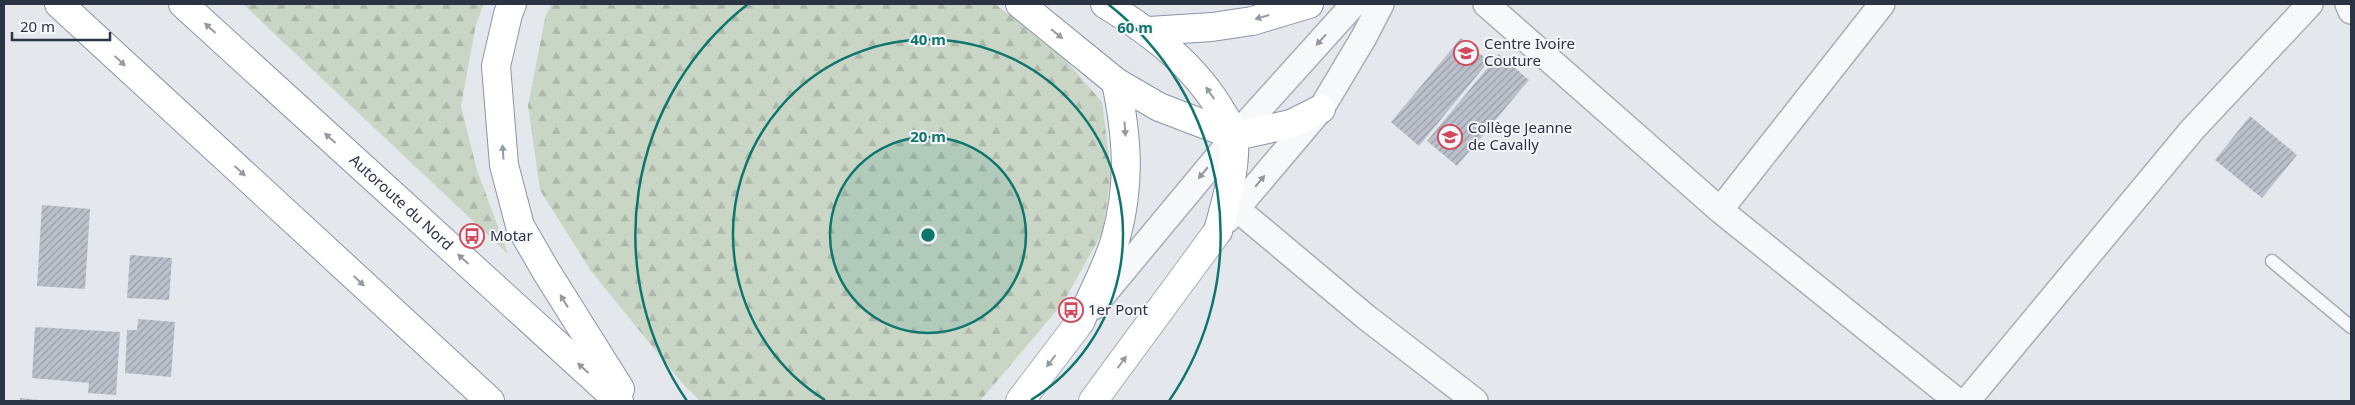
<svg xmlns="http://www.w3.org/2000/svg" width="2355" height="405" font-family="'Noto Sans',sans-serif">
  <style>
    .forest { fill: url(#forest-firs) }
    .building { fill: url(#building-hatch) }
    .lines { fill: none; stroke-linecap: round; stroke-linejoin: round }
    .service-casing { stroke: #a9aeb7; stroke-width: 15 }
    .minor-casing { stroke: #a9aeb7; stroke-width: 28 }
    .secondary-casing { stroke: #a9aeb7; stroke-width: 30 }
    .motorway-casing { stroke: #8b94a3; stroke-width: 30 }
    .service { stroke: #f7f8fa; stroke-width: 12 }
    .minor { stroke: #f7f8fa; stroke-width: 25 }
    .secondary { stroke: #fff; stroke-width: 28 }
    .motorway { stroke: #fff; stroke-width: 28 }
    .oneway { fill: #959aa2 }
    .oneway2 { fill: #9196a0 }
    .ring { fill: none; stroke: #0f766e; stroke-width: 2.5 }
    .labels { text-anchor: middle; stroke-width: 4; stroke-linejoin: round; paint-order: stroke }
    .poi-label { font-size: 15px; fill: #2b3445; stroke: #f4f6f9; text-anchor: start }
    .street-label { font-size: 15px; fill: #2b3445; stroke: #f4f6f9 }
    .centre { fill: #0f766e; stroke: #f4f6f9; stroke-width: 2.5 }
    .ring-label { font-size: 15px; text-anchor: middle; font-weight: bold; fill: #0f766e; stroke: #f4f6f9; stroke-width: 4; stroke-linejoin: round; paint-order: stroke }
  </style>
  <defs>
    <pattern id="forest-firs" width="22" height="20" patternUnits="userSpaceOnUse" patternTransform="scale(1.25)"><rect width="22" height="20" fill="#c9d6c5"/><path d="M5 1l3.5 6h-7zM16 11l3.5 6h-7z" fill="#adb8ab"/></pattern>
    <pattern id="building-hatch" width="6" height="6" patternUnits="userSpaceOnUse" patternTransform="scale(1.25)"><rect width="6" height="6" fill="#bbc0ca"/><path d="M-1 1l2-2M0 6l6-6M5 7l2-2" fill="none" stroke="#989da6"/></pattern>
  </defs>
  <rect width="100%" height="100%" fill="#e4e7ec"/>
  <g class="forest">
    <path d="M 243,4 L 484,4 L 476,24 L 461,106 L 477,170 L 508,254 Z"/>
    <path d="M 551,4 L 995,4 L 1062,56 L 1102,102 L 1111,173 L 1103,231 L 1063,303 L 980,401 L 700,401 L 682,383 L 591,271 L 540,190 L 528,106 L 545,18 Z"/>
  </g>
  <g class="building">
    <path d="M 1461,38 L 1489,61 L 1419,146 L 1391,122 Z"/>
    <path d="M 1499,54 L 1529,80 L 1457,166 L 1427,141 Z"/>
    <path d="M 2250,116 L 2297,155 L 2262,198 L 2215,160 Z"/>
    <path d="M 42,205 L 90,209 L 85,289 L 37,286 Z"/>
    <path d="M 130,255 L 172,258 L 169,300 L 127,298 Z"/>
    <path d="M 138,319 L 175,322 L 171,377 L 125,373 L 127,330 L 137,330 Z"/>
    <path d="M 35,327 L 120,332 L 116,395 L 88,393 L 89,383 L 32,378 Z"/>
    <path d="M 20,398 L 39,400 L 39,401 L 20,401 Z"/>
  </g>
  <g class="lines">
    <defs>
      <path id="service" d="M 2272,261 L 2351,327"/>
      <g id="minor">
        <path d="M 1486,4 L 1720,210 L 1957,401"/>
        <path d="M 2348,4 L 2351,11"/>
        <path d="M 1237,209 L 1366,317 L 1475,401"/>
        <path d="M 1720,210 L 1882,4"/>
        <path d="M 1227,220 L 1321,109 L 1364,37 L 1381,4"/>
        <path d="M 1093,307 L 1235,136 L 1354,4"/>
        <path d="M 1967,401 L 2192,130 L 2310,4"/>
      </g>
      <g id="secondary">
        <path d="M 1020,401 L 1080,322"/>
        <path d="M 1093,401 L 1218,231"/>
      </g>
      <g id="motorway">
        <path d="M 59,4 L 490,401"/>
        <path id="s1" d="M 183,4 L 619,401"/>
        <path d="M 512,4 L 508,14 L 496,66 L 504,165 L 520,226 L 546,271 L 620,389"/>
        <path d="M 1020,4 L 1116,82 L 1159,107 L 1235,136 L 1291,124 L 1321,109"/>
        <path d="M 1105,4 C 1152,33 1195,65 1223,114 C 1227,121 1234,130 1234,138 C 1236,170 1226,201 1218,231"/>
        <path d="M 1149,31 L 1212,27 L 1252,21 L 1309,4"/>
        <path d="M 1080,322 C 1092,294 1108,266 1116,237 C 1131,183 1127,136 1116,82"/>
      </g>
    </defs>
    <use href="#service" class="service-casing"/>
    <use href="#minor" class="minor-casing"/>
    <use href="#secondary" class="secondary-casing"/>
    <use href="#motorway" class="motorway-casing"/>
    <use href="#service" class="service"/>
    <use href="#minor" class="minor"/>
    <use href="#secondary" class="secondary"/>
    <use href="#motorway" class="motorway"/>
  </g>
  <defs><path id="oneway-solid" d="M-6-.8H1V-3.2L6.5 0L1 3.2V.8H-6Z" transform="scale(1.25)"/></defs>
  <g class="oneway">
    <use href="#oneway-solid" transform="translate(1262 17) rotate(164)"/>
    <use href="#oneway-solid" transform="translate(210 28) rotate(-138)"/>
    <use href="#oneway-solid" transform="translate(1057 34) rotate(39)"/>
    <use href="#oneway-solid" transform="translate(120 61) rotate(43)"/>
    <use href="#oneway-solid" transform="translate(1210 93) rotate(-125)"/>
    <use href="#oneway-solid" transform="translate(1125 129) rotate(86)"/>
    <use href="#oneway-solid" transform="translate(330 138) rotate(-138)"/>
    <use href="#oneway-solid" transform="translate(503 152) rotate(-94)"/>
    <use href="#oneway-solid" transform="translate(240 171) rotate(43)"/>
    <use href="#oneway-solid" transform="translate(463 259) rotate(-138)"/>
    <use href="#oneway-solid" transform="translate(359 281) rotate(43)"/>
    <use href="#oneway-solid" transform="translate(564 301) rotate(-122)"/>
    <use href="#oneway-solid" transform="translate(1051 361) rotate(127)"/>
    <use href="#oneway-solid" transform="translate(1122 362) rotate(-54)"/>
    <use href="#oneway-solid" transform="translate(583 368) rotate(-138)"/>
  </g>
  <g class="oneway2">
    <use href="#oneway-solid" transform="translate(1321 40) rotate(132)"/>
    <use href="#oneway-solid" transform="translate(1203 173) rotate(130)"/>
    <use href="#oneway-solid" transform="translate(1260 181) rotate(-50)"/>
  </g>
  <circle cx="928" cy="235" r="98" fill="#0f766e" fill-opacity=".12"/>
  <g class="ring">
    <circle cx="928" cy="235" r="98"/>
    <path d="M825 400A195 195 0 1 1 1031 400"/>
    <path d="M687 401A293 293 0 0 1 748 4M1108 4A293 293 0 0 1 1169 401"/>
  </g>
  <defs>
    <symbol id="school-ring" viewBox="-11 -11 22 22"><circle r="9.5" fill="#f4f6f9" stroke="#d1495b" stroke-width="1.5"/><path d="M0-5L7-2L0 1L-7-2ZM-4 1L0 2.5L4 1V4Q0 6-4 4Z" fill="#d1495b"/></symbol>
    <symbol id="bus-ring" viewBox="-11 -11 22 22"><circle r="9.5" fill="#f4f6f9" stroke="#d1495b" stroke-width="1.5"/><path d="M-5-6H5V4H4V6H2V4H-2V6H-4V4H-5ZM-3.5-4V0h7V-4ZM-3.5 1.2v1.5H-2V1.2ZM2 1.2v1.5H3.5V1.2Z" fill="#d1495b"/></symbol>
  </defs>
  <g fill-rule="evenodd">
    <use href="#school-ring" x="1452" y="39" width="28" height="28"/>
    <use href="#school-ring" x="1436" y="123" width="28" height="28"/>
    <use href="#bus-ring" x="458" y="222" width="28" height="28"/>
    <use href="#bus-ring" x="1057" y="296" width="28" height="28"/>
  </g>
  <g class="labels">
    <g class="poi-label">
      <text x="1484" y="49">Centre Ivoire<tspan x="1484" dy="17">Couture</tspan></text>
      <text x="1468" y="133">Collège Jeanne<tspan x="1468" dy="17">de Cavally</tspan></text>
      <text x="490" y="241">Motar</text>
      <text x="1088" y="315">1er Pont</text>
    </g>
    <g class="street-label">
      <text dy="5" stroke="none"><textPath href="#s1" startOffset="295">Autoroute du Nord</textPath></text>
    </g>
  </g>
  <circle cx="928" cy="235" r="8" class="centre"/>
  <g class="ring-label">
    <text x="1135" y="33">60 m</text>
    <text x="928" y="45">40 m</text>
    <text x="928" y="142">20 m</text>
  </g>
  <rect width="2355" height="405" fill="none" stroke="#2b3445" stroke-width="10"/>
  <path d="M12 32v8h98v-8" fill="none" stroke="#2b3445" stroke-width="2.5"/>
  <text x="20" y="32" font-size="15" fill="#2b3445" stroke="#f4f6f9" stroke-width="4" paint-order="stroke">20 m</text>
</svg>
